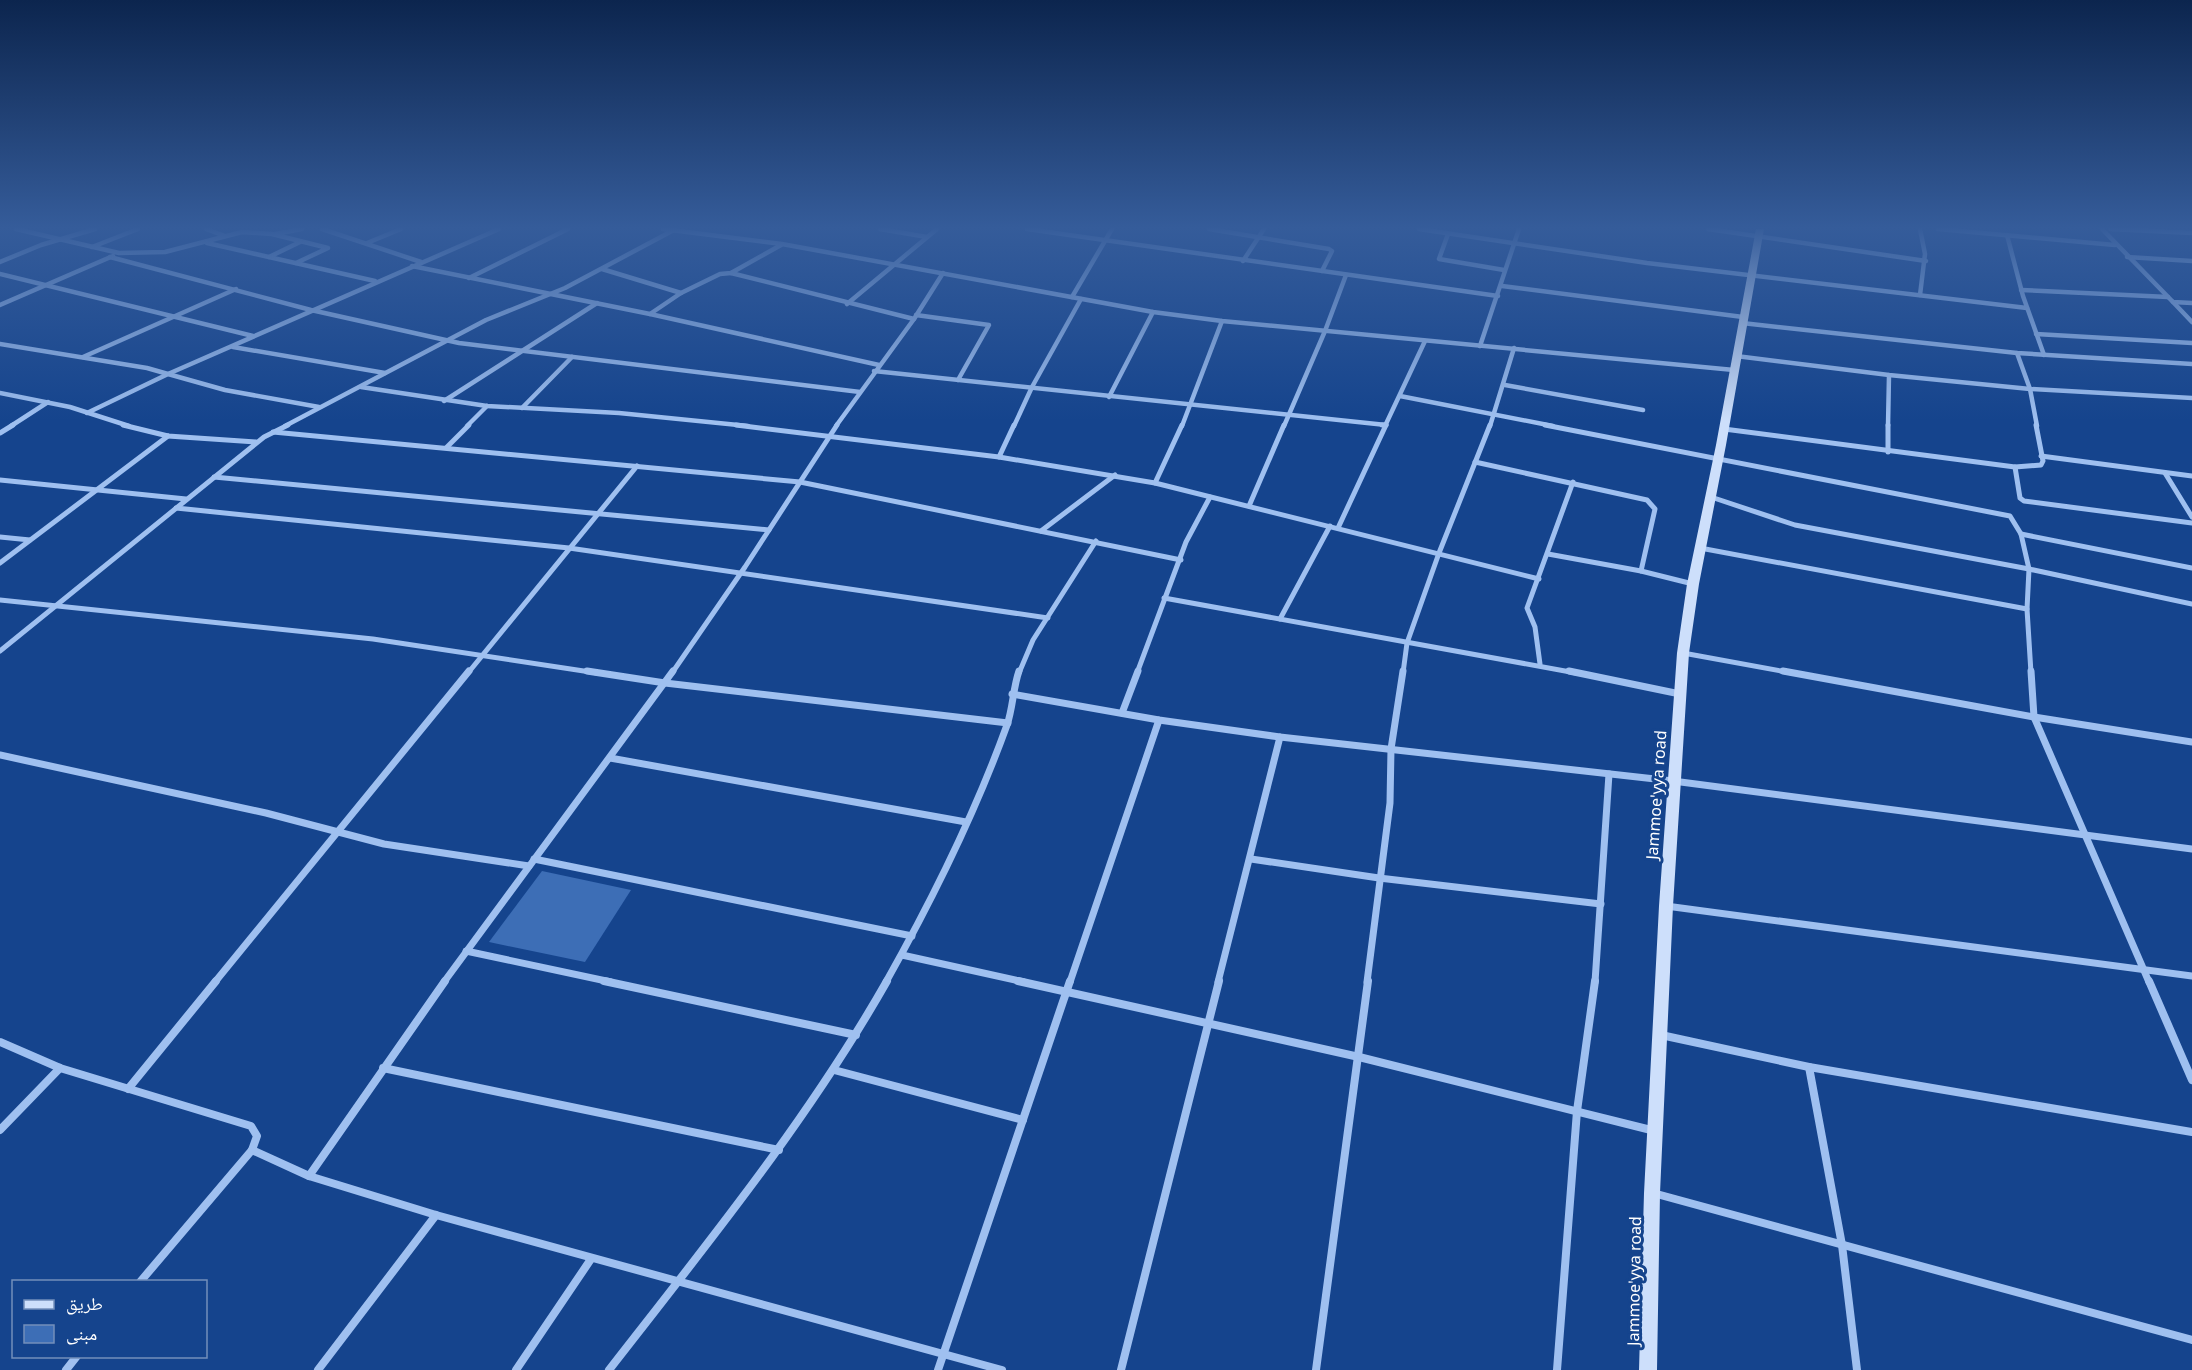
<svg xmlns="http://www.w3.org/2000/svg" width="2192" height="1370" font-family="'Noto Sans','Noto Naskh Arabic',sans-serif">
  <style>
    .building { fill: #3d6eb6 }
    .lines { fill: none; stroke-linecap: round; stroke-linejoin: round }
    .street-far3 { stroke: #9fc0f0; stroke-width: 4.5 }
    .street-far2 { stroke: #9fc0f0; stroke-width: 5 }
    .street-far1 { stroke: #9fc0f0; stroke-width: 7 }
    .street { stroke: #9fc0f0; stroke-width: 8 }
    .secondary { fill: #cddffb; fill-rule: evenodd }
    .labels { text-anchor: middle; stroke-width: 6; stroke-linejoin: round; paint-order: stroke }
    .street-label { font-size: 16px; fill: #fff; stroke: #15448d }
  </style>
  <rect width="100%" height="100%" fill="#15448d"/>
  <path class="building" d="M 542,871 L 631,890 L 585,962 L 489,942 Z"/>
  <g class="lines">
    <g class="street-far3">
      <path d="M 16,229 L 119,253 L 165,252 L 242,232 L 272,234 L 328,248 L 296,263"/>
      <path d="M 206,229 L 225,236"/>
      <path d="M 322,229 L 421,262"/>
      <path d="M 663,229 L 782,244 L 1153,312 L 1222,321 L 1734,370"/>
      <path d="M 880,229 L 927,237"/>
      <path d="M 1027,229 L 1498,296"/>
      <path d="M 1209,229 L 1329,249 L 1332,251 L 1322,271"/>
      <path d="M 1419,229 L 1647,263 L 2027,308"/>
      <path d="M 1708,229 L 1926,261"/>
      <path d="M 1920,229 L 1925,254 L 1920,295"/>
      <path d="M 1938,229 L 2115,245"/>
      <path d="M 2102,229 L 2173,302 L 2192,303"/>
      <path d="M 2110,229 L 2192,233"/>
      <path d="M 275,234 L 302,229"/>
      <path d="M 1448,234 L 1439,259 L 1504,270"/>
      <path d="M 2007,235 L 2023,296 L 2044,355"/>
      <path d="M 207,243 L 375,281"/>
      <path d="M 367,243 L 401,229"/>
      <path d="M 92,247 L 138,229"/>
      <path d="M 110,257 L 311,310 L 459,343 L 860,392"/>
      <path d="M 269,257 L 300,242"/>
      <path d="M 2127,257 L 2192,261"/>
      <path d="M 1243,261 L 1264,229"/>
      <path d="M 0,262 L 41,245 L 95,229"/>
      <path d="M 412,266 L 650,314 L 879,365"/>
      <path d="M 602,269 L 681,293"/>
      <path d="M 731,273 L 914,319"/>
      <path d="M 0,274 L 253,336"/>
      <path d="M 469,278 L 568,229"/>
      <path d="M 1502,286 L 1743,317"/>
      <path d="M 2021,290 L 2168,297"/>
      <path d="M 1072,297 L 1112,229"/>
      <path d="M 2173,302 L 2192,322"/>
      <path d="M 847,304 L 937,229"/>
      <path d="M 0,305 L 113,256"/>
      <path d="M 650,314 L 681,293 L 720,274 L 731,273 L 781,245"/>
      <path d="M 916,315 L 989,325 L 958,380"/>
      <path d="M 1742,323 L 2017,353 L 2192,364"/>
      <path d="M 2036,334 L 2192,343"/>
      <path d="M 0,344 L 147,368 L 168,374 L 499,229"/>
      <path d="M 1480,346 L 1519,229"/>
      <path d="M 233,347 L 385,373"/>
      <path d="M 2017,353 L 2030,389 L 2037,426"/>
      <path d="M 1736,356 L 1889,375 L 2030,389 L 2192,398"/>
      <path d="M 83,357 L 236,289"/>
      <path d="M 874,371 L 1386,425"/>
      <path d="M 1505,385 L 1643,410"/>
      <path d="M 361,387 L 487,406 L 619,413 L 748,426"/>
      <path d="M 0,393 L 70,407 L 129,426"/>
      <path d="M 1400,396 L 1553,426"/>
      <path d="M 1109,397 L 1153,312"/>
      <path d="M 444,401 L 597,303"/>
      <path d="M 522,408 L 572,357"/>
      <path d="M 87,413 L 168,374 L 225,390 L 319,407"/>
      <path d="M 11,426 L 48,402"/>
      <path d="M 285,426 L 486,320 L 565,288 L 672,231"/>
      <path d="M 467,426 L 487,406"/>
      <path d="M 836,426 L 914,319 L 943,273"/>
      <path d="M 1014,426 L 1032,387 L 1081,299"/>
      <path d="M 1182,426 L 1222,321"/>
      <path d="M 1284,426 L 1325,331 L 1346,275"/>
      <path d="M 1385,426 L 1425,341"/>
      <path d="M 1490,426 L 1514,348"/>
      <path d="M 1888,426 L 1889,375"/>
    </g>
    <g class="street-far2">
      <path d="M 123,425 L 168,436 L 256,442"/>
      <path d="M 736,425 L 999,457 L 1155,483 L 1539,579"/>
      <path d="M 1382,425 L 1386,425"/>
      <path d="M 1545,425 L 2010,516 L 2021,534 L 2029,569 L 2027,609 L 2031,673"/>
      <path d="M 1724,429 L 2015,467 L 2041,465 L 2043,461 L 2036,425"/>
      <path d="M 273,432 L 800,482 L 1181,560"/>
      <path d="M 0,433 L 13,425"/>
      <path d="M 447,447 L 469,425"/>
      <path d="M 1888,452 L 1888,425"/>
      <path d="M 2041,456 L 2192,476"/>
      <path d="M 999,457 L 1014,425"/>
      <path d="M 1475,462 L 1647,500 L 1655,509 L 1641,571"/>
      <path d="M 2015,467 L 2020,498 L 2024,501 L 2192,523"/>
      <path d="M 2165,473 L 2192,517"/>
      <path d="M 214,477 L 769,530"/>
      <path d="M 0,480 L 186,499"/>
      <path d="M 1155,483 L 1182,425"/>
      <path d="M 1711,497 L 1795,525 L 2029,569 L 2192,604"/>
      <path d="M 1249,506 L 1284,425"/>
      <path d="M 176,508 L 569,548 L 1048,618"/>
      <path d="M 1338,528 L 1386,425"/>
      <path d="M 1041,531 L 1115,475"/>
      <path d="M 2021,534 L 2192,568"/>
      <path d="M 0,537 L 30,540"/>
      <path d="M 1700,548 L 2027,609"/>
      <path d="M 1548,554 L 1641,571 L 1693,584"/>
      <path d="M 0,563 L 168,436"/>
      <path d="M 1164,598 L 1576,673"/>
      <path d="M 0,600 L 373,639 L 597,673"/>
      <path d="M 1280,619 L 1330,526"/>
      <path d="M 0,651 L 264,437 L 288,425"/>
      <path d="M 1683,653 L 1792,673"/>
      <path d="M 1540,664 L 1535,627 L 1527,608 L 1573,482"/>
      <path d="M 468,673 L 637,466"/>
      <path d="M 672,673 L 745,567 L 837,425"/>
      <path d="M 1019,673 L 1033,640 L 1096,541"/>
      <path d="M 1137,673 L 1186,542 L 1210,497"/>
      <path d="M 1403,673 L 1407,643 L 1439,553 L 1490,425"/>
    </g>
    <g class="street-far1">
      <path d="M 587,671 L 665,683 L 1008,723"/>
      <path d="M 1569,671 L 1680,694"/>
      <path d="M 1783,671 L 2034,717 L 2192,742"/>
      <path d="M 2031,671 L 2034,717 L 2149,982"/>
      <path d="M 1012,694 L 1159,720 L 1280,737 L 1673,781 L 2192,849"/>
      <path d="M 1122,713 L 1138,671"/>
      <path d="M 0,755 L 266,813 L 384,844 L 529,866"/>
      <path d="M 610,758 L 966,822"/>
      <path d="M 534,859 L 912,936"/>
      <path d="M 1251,859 L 1379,878 L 1601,904"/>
      <path d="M 1666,906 L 2192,976"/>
      <path d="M 466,951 L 611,982"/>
      <path d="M 902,955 L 1024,982"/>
      <path d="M 215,982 L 469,671"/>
      <path d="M 444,982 L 673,671"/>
      <path d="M 886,982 C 931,902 976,811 1007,725 C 1013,708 1013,688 1019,671"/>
      <path d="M 1070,982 L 1159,720"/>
      <path d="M 1218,982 L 1280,737"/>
      <path d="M 1367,982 L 1390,803 L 1391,749 L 1403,671"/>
      <path d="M 1595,982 L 1609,774"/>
    </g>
    <g class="street">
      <path d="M 604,981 L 856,1035"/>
      <path d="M 1018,981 L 1359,1057 L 1655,1131"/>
      <path d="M 2149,981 L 2192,1080"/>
      <path d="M 1661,1035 L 1809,1067 L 2192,1132"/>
      <path d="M 0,1042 L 60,1068 L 251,1126 L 257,1136 L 252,1150 L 140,1282"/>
      <path d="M 1809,1067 L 1842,1245 L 1857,1370"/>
      <path d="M 383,1068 L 779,1150"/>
      <path d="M 834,1070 L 1023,1120"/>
      <path d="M 128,1089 L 216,981"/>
      <path d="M 0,1130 L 60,1068"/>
      <path d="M 252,1150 L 309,1176 L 436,1215 L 1002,1370"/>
      <path d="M 309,1176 L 445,981"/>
      <path d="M 1653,1193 L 2192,1340"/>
      <path d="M 66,1370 L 77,1356"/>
      <path d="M 318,1370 L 436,1215"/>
      <path d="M 516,1370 L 591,1259"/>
      <path d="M 609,1370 C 707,1244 808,1120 887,981"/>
      <path d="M 938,1370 L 1070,981"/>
      <path d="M 1121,1370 L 1219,981"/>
      <path d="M 1316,1370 L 1368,981"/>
      <path d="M 1557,1370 L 1577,1111 L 1595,981"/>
    </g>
    <path class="secondary" d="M 1756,229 L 1764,229 L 1726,445 L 1699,584 L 1689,653 L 1673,906 L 1660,1193 L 1657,1370 L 1639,1370 L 1644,1193 L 1659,906 L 1677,653 L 1687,584 L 1716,445 Z"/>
  </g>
  <linearGradient id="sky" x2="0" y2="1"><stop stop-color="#0c254e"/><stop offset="0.54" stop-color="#355c9a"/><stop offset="1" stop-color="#355c9a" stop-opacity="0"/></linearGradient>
  <rect width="2192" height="421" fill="url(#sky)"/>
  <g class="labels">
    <g class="street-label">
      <text transform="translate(1656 795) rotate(-86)" y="6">Jammoe'yya road</text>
      <text transform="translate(1634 1281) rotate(-89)" y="6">Jammoe'yya road</text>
    </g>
  </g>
  <rect x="12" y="1280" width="195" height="78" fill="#15448d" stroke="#738fbb" stroke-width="1.5"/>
  <rect x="24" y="1300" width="30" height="9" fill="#cddffb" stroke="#738fbb" stroke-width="1.5"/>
  <text x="66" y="1310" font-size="18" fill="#ffffff">طريق</text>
  <rect x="24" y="1325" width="30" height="18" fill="#3d6eb6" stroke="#738fbb" stroke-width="1.5"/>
  <text x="66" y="1340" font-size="18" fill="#ffffff">مبنى</text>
</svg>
